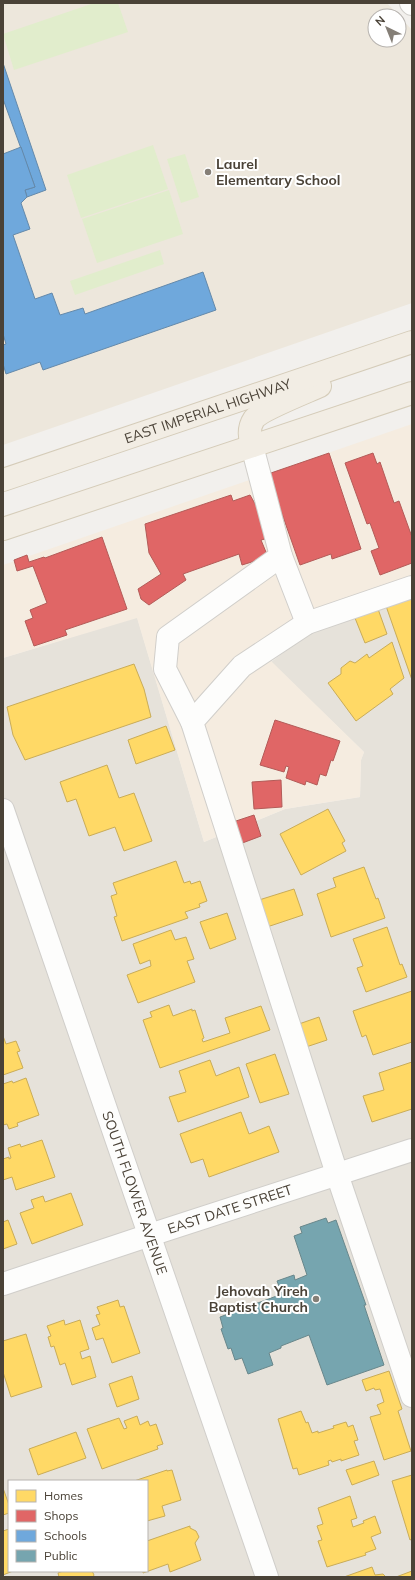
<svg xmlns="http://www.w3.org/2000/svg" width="415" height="1580" font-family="Mulish,sans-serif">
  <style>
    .residential { fill: #e6e2da; fill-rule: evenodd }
    .commercial { fill: #f5ece0 }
    .education { fill: #ede7dc; fill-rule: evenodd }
    .green { fill: #e1edcc }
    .homes { fill: #ffd966; stroke: #c9ac58 }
    .shops { fill: #e06666; stroke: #b35b58 }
    .schools { fill: #6fa8dc; stroke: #6489aa }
    .public { fill: #76a5af; stroke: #69878b }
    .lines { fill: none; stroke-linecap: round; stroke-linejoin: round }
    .minor-casing { stroke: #d0ceca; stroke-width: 24 }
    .major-casing { stroke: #d5ccb9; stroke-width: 24 }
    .minor { stroke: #fdfdfc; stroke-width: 22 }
    .major { stroke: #f2ede4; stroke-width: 22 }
    .poi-dot { fill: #857f77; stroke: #fff; stroke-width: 1.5 }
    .labels { text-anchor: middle; stroke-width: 4; stroke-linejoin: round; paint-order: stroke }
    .poi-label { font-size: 14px; font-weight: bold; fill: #4a4237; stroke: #fff; text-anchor: start }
    .street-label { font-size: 14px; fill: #4a4237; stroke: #fff }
  </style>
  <rect width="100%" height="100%" fill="#f2f0ed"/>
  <path class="residential" d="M 412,595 L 412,1577 L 3,1577 L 3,658 L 137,617 L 204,842 L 285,809 L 360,797 L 361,760 L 364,752 L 271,662 L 320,625 ZM 9,1481 L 147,1481 L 147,1571 L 9,1571 Z"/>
  <path class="commercial" d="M 412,424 L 412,595 L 320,625 L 271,661 L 364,752 L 361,760 L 360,797 L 285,809 L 204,842 L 137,618 L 3,658 L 3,565 Z"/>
  <path class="education" d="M 3,3 L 387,3 L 412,30 L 412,303 L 3,445 ZM 375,16 L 399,16 L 399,40 L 375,40 Z"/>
  <g class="green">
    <path d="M 94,3 L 118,3 L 128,32 L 14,70 L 3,34 Z"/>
    <path d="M 153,145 L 168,189 L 81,218 L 67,175 Z"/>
    <path d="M 185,154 L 199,197 L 181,203 L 167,159 Z"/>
    <path d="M 169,190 L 183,234 L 97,263 L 82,219 Z"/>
    <path d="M 160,250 L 164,264 L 75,295 L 70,281 Z"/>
  </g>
  <g class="homes">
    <path d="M 412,597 L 412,680 L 386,606 Z"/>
    <path d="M 378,609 L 387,634 L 365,643 L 355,618 Z"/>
    <path d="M 392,642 L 404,678 L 390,689 L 393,694 L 356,721 L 328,683 L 341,674 L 341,668 L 350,661 L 355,663 L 367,654 L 369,658 Z"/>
    <path d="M 134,664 L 144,689 L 151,717 L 25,760 L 13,735 L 7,707 Z"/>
    <path d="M 166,726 L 175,750 L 136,764 L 128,740 Z"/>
    <path d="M 107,765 L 119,798 L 134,793 L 152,841 L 124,851 L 115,827 L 89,836 L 76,799 L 67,802 L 60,782 Z"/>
    <path d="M 328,809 L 345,841 L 342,843 L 346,851 L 301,875 L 280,834 Z"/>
    <path d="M 176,861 L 184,883 L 190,881 L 191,884 L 200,881 L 207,901 L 199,904 L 200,907 L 185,912 L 188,918 L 122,941 L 114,917 L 117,916 L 111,896 L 117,894 L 113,883 Z"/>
    <path d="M 364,867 L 376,899 L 378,898 L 385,918 L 331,937 L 317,894 L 336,887 L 333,878 Z"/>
    <path d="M 294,889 L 303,915 L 267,927 L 259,900 Z"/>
    <path d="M 227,913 L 236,939 L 210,949 L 200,922 Z"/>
    <path d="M 387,927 L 400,965 L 402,964 L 407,977 L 366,992 L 357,968 L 363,966 L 353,939 Z"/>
    <path d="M 171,930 L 175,940 L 186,937 L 194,959 L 187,961 L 195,982 L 138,1003 L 127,975 L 151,966 L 150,960 L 140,964 L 133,944 Z"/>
    <path d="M 412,991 L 412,1042 L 373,1055 L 366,1035 L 362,1037 L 353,1011 Z"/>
    <path d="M 169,1005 L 173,1016 L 192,1009 L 192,1011 L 195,1010 L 204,1038 L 202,1039 L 203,1042 L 230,1033 L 225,1018 L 261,1006 L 270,1030 L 160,1068 L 143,1020 L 152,1017 L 150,1012 Z"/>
    <path d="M 319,1017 L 327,1040 L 303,1048 L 296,1025 Z"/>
    <path d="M 3,1036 L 6,1044 L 16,1041 L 20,1051 L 17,1052 L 23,1068 L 3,1075 Z"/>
    <path d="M 275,1054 L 289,1094 L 260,1103 L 246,1064 Z"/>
    <path d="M 210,1060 L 216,1076 L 239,1067 L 249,1097 L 178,1122 L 169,1097 L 186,1092 L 179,1071 Z"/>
    <path d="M 412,1062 L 412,1109 L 372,1122 L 363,1096 L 384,1090 L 379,1073 Z"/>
    <path d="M 26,1078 L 39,1115 L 17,1123 L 18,1126 L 9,1129 L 7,1124 L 3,1125 L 3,1084 L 12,1081 L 13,1083 Z"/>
    <path d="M 241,1112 L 249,1134 L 269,1126 L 279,1152 L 209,1177 L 203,1159 L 191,1163 L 180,1134 Z"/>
    <path d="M 42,1140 L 55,1177 L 16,1190 L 12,1177 L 3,1180 L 3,1159 L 9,1157 L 9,1159 L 11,1158 L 8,1148 L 20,1144 L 21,1147 Z"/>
    <path d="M 71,1193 L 83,1225 L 32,1244 L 20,1213 L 34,1208 L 31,1200 L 43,1196 L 45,1202 Z"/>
    <path d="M 8,1220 L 17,1244 L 3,1249 L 3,1222 Z"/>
    <path d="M 118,1300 L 120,1307 L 124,1306 L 140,1353 L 112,1363 L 103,1338 L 96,1340 L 92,1328 L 100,1325 L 96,1315 L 100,1314 L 97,1307 Z"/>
    <path d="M 64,1320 L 65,1325 L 80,1320 L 89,1349 L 80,1352 L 82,1359 L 90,1356 L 96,1377 L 72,1385 L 65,1363 L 60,1365 L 54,1346 L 51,1347 L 48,1337 L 51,1336 L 47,1326 Z"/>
    <path d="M 26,1334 L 42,1387 L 11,1397 L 3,1372 L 3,1341 Z"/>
    <path d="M 389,1371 L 402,1409 L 398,1411 L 411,1451 L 384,1460 L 370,1417 L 381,1414 L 377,1405 L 384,1402 L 380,1389 L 375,1390 L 374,1388 L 366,1391 L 362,1380 Z"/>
    <path d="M 132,1376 L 139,1399 L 117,1407 L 109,1384 Z"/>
    <path d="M 301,1411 L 306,1423 L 308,1422 L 312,1433 L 318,1431 L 318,1433 L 334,1428 L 333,1426 L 346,1422 L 348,1427 L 353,1425 L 358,1440 L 354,1441 L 359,1455 L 341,1461 L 341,1459 L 332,1462 L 331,1460 L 328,1461 L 329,1465 L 299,1475 L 297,1468 L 293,1469 L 278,1419 Z"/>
    <path d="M 137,1416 L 140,1425 L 148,1421 L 150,1426 L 156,1424 L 163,1444 L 157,1446 L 158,1449 L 102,1469 L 87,1429 L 119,1418 L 124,1429 L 127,1428 L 124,1421 Z"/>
    <path d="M 76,1432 L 86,1458 L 38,1475 L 29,1449 Z"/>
    <path d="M 374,1461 L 379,1475 L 352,1485 L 346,1470 Z"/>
    <path d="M 167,1470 L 167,1471 L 172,1470 L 181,1500 L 162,1506 L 165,1516 L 147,1521 L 147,1481 L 134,1481 Z"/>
    <path d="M 412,1475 L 412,1539 L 410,1540 L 392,1481 Z"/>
    <path d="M 3,1488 L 9,1505 L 9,1513 L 3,1515 Z"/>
    <path d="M 350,1496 L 357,1518 L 351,1520 L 353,1527 L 364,1523 L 363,1521 L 375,1516 L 381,1533 L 371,1537 L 376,1549 L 365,1553 L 366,1555 L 327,1567 L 318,1541 L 322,1540 L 317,1526 L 323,1524 L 318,1508 Z"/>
    <path d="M 190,1526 L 190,1528 L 196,1531 L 199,1537 L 195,1543 L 201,1560 L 170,1572 L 168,1564 L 143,1573 L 143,1571 L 147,1571 L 147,1541 Z"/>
    <path d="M 9,1529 L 9,1571 L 13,1571 L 3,1575 L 3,1531 Z"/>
    <path d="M 372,1567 L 375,1575 L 383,1574 L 386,1577 L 344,1577 Z"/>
    <path d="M 63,1571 L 92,1571 L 94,1575 L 93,1577 L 59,1577 L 58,1573 Z"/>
    <path d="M 412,1571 L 412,1577 L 396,1577 Z"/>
  </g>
  <g class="shops">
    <path d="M 329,453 L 361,549 L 332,559 L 331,554 L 300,565 L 268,474 Z"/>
    <path d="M 373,453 L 377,464 L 380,462 L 394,503 L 399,501 L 412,537 L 412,563 L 380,575 L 371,551 L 379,548 L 370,523 L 367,524 L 345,463 Z"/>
    <path d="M 231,495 L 233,501 L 250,495 L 262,516 L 265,539 L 261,540 L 268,557 L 242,565 L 239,554 L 183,574 L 186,580 L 149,605 L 141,599 L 138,589 L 161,574 L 149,553 L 145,524 Z"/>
    <path d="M 102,537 L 127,609 L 65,630 L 67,635 L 34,646 L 25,621 L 33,618 L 30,610 L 47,603 L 33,566 L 17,571 L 14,560 L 27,555 L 29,562 L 44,557 L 45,558 Z"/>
    <path d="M 275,720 L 340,741 L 333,761 L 331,760 L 326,776 L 320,774 L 317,785 L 306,781 L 305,785 L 286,778 L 289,767 L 286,766 L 284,772 L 260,765 Z"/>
    <path d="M 281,780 L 282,807 L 254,809 L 252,782 Z"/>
    <path d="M 254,815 L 261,836 L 237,845 L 230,823 Z"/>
  </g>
  <g class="schools">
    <path d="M 3,63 L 46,190 L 27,197 L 25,190 L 35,187 L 3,99 Z"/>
    <path d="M 21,147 L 35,187 L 25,190 L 27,197 L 21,203 L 30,229 L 13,235 L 35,299 L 52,293 L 60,315 L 83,308 L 85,314 L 203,272 L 216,310 L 43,370 L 40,362 L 6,374 L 3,364 L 3,345 L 6,344 L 3,334 L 3,154 Z"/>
  </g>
  <path class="public" d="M 326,1218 L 328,1223 L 336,1220 L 366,1305 L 364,1305 L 384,1365 L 327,1385 L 309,1335 L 281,1346 L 281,1348 L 269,1353 L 273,1365 L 248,1374 L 242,1358 L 235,1360 L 231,1348 L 228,1349 L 221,1329 L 223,1328 L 220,1317 L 282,1294 L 277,1281 L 294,1275 L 295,1280 L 307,1275 L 294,1236 L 302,1233 L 300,1227 Z"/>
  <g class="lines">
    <defs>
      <g id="minor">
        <path d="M 411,3 L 412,4"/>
        <path d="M 252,446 L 281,556 L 307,623"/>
        <path d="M 412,587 L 307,623 L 242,666 L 192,722 L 337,1174 L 412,1396"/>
        <path d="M 192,722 L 165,669 L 168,637 L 281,556"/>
        <path id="s1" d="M 3,810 L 267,1577"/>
        <path id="s2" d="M 3,1284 L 150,1235 L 412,1150"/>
      </g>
      <g id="major">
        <path d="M 252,446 C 249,437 248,428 254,419 C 261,410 307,392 320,386"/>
        <path id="s3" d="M 3,480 L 412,342"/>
        <path d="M 3,529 L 412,393"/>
      </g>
    </defs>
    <use href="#minor" class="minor-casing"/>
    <use href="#major" class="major-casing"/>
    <use href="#minor" class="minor"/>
    <use href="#major" class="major"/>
  </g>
  <g class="poi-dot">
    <circle cx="208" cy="172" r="4"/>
    <circle cx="316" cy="1299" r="4"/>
  </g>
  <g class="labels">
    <g class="poi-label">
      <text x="216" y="169">Laurel<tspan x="216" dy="16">Elementary School</tspan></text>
      <text x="308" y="1296" text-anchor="end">Jehovah Yireh<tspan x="308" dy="16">Baptist Church</tspan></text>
    </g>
    <g class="street-label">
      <text dy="5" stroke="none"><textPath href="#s3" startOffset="216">EAST IMPERIAL HIGHWAY</textPath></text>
      <text dy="5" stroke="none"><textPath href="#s1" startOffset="405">SOUTH FLOWER AVENUE</textPath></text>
      <text dy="5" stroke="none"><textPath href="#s2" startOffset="239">EAST DATE STREET</textPath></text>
    </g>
  </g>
  <rect width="415" height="1580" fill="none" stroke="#4a4237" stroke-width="8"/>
  <rect x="8" y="1480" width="140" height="92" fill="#ffffff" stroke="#b7b3af"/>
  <rect x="16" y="1490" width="20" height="12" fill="#ffd966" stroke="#b7b3af"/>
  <text x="44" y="1500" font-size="12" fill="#4a4237">Homes</text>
  <rect x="16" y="1510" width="20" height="12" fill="#e06666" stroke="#b7b3af"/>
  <text x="44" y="1520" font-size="12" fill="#4a4237">Shops</text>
  <rect x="16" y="1530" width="20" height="12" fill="#6fa8dc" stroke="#b7b3af"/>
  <text x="44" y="1540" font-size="12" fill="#4a4237">Schools</text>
  <rect x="16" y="1550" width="20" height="12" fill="#76a5af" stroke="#b7b3af"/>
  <text x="44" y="1560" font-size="12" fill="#4a4237">Public</text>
  <g transform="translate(387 28) rotate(317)"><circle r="19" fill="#ffffff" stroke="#b7b3af"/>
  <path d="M0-3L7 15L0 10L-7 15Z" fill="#857f77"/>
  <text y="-6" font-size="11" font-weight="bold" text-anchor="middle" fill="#4a4237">N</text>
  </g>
</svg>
